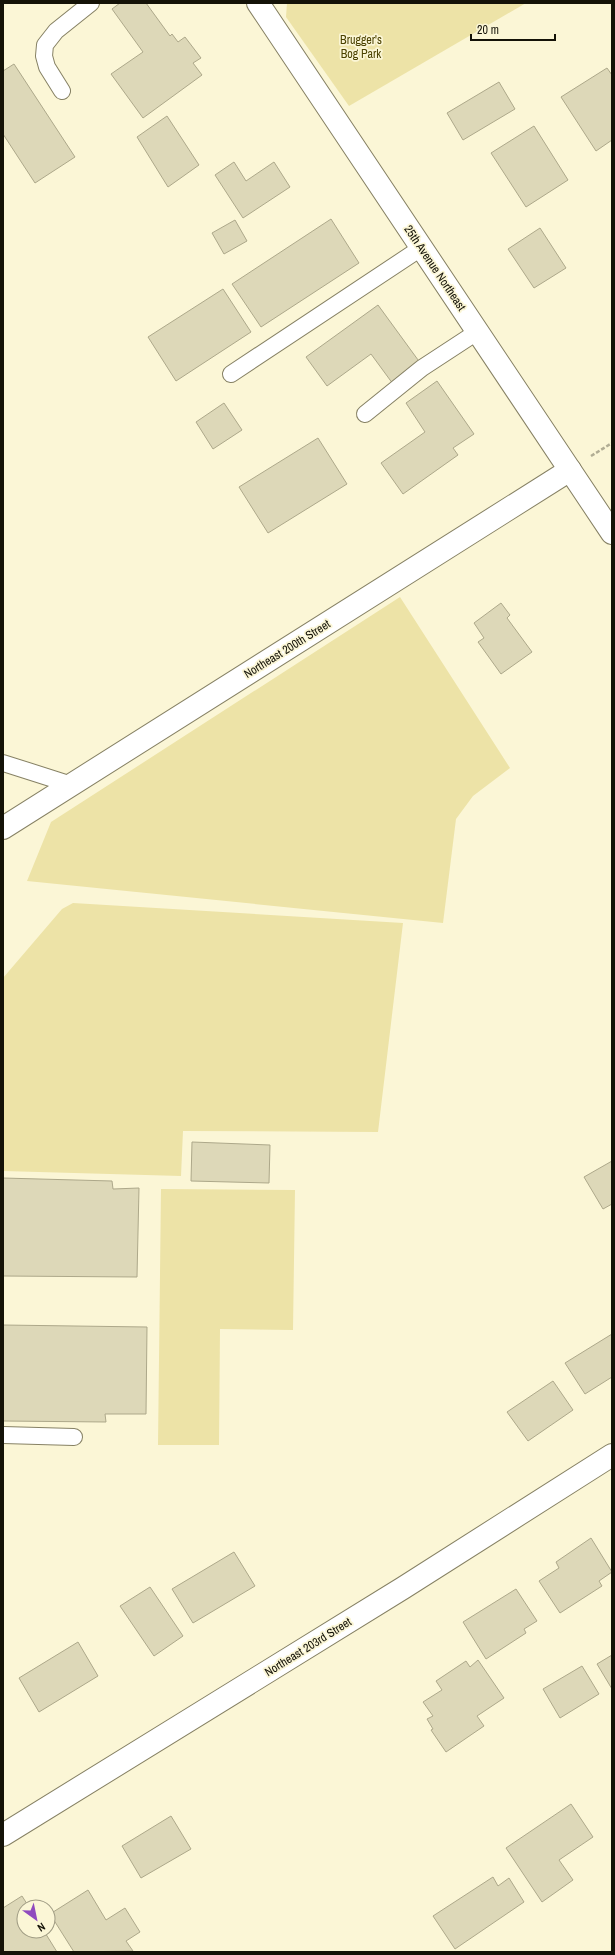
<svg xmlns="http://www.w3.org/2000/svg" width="615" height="1955" font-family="'Archivo Narrow',sans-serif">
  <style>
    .green { fill: #ede3a7 }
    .building { fill: #ddd8b8; stroke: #ada88a }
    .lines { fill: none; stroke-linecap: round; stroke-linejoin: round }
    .lane-casing { stroke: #868164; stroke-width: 18 }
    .street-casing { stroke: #868164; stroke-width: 24 }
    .secondary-casing { stroke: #868164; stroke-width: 24 }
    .path { stroke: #b1ad94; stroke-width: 2.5; stroke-dasharray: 4 2; stroke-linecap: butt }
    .lane { stroke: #fff; stroke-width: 16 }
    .street { stroke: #fff; stroke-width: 22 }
    .secondary { stroke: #fff; stroke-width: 22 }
    .labels { text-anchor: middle; stroke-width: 3.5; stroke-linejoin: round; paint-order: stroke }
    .park-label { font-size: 12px; fill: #4b4200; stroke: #fbf6d6 }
    .street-label { font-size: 12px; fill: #141207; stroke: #fbf6d6 }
  </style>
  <rect width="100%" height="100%" fill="#fbf6d6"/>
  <g class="green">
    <path d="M 287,3 L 526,3 L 349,106 L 286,17 Z"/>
    <path d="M 400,597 L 510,768 L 473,796 L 456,819 L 443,923 L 27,881 L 51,822 Z"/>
    <path d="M 73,903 L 403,923 L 378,1132 L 183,1131 L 181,1176 L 3,1171 L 3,978 L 62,909 Z"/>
    <path d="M 161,1189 L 295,1190 L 293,1330 L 220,1329 L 219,1445 L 158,1445 Z"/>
  </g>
  <g class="building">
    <path d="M 120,3 L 146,3 L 170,36 L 172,34 L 178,42 L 185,37 L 201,58 L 193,63 L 202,75 L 143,118 L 111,74 L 143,52 L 112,9 Z"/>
    <path d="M 14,64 L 75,157 L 35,183 L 3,134 L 3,71 Z"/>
    <path d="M 607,68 L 612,75 L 612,140 L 596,151 L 561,97 Z"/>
    <path d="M 499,82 L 515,109 L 463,140 L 447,113 Z"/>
    <path d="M 167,116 L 199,165 L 168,187 L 137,137 Z"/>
    <path d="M 534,126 L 568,180 L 526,207 L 491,153 Z"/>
    <path d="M 234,162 L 246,181 L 274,162 L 290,187 L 243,218 L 215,175 Z"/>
    <path d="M 331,219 L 359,263 L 261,327 L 232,284 Z"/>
    <path d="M 235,220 L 247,241 L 224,254 L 212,233 Z"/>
    <path d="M 540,228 L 566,268 L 534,288 L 508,249 Z"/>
    <path d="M 223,289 L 251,332 L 176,381 L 148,337 Z"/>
    <path d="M 378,305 L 421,364 L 393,384 L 371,354 L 327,386 L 306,357 Z"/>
    <path d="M 437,381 L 474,434 L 453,448 L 458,455 L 403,494 L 381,463 L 425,432 L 406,403 Z"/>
    <path d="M 224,403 L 242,430 L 213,449 L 196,422 Z"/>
    <path d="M 318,438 L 347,484 L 268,533 L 239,487 Z"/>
    <path d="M 501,603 L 510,615 L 507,618 L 532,652 L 501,674 L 478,642 L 484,638 L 474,623 Z"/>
    <path d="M 192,1142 L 270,1145 L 269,1183 L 191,1181 Z"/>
    <path d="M 612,1161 L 612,1204 L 603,1209 L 584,1177 Z"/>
    <path d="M 3,1178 L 112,1181 L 113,1189 L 139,1188 L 137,1277 L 3,1276 Z"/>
    <path d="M 3,1325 L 147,1327 L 146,1414 L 105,1414 L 106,1422 L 3,1421 Z"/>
    <path d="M 612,1334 L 612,1377 L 585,1394 L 565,1363 Z"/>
    <path d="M 553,1381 L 573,1410 L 528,1441 L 507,1412 Z"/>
    <path d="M 591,1538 L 612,1572 L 599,1581 L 602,1586 L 560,1613 L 539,1581 L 559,1568 L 556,1562 Z"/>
    <path d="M 234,1552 L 255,1586 L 193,1623 L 172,1589 Z"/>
    <path d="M 150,1587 L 183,1636 L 154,1656 L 120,1606 Z"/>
    <path d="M 516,1589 L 537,1621 L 524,1629 L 526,1633 L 486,1659 L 463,1622 Z"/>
    <path d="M 78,1642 L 98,1676 L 39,1712 L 19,1678 Z"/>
    <path d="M 612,1655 L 612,1689 L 597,1664 Z"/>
    <path d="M 478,1660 L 504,1698 L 477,1716 L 484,1726 L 446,1752 L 431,1730 L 433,1729 L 427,1719 L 433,1716 L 423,1702 L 442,1690 L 436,1681 L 466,1661 L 470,1667 Z"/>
    <path d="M 582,1666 L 599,1694 L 560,1718 L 543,1689 Z"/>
    <path d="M 571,1804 L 593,1837 L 559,1860 L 573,1880 L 542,1902 L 506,1848 Z"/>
    <path d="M 171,1816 L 191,1849 L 141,1878 L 122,1846 Z"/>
    <path d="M 493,1877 L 498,1886 L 509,1878 L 524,1902 L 455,1949 L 433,1916 Z"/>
    <path d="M 88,1890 L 106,1920 L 125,1908 L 140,1932 L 126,1941 L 133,1951 L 74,1952 L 50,1914 Z"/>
    <path d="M 22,1896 L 29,1907 L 24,1907 L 24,1931 L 44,1931 L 57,1952 L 3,1952 L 3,1908 Z"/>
  </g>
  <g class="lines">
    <defs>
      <g id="lane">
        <path d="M 62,91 L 47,67 L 44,56 L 45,45 L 56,31 L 91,3"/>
        <path d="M 231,374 L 421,248"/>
        <path d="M 365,414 L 422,368 L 477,332"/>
        <path d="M 3,763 L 72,785"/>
        <path d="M 3,1435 L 74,1437"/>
      </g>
      <g id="street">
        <path d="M 3,828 L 570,470"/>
        <path d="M 3,1835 L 403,1588 L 612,1455"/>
      </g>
      <path id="secondary" d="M 258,3 L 612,533"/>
    </defs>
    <use href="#lane" class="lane-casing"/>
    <use href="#street" class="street-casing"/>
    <use href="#secondary" class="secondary-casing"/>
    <path class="path" d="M 591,456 L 612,443"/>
    <use href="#lane" class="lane"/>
    <use href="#street" class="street"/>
    <use href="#secondary" class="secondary"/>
  </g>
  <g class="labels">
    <g class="park-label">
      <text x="361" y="44">Brugger's<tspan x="361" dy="14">Bog Park</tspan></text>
    </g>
    <g class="street-label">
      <text transform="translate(435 268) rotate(56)" y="4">25th Avenue Northeast</text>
      <text transform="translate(287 649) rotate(-32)" y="4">Northeast 200th Street</text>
      <text transform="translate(308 1647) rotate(-32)" y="4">Northeast 203rd Street</text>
    </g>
  </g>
  <rect width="615" height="1955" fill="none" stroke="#141207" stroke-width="8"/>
  <g transform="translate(36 1919) rotate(147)"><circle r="19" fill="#fbf6d6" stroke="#9f9b83"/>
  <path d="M0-3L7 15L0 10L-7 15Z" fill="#904abe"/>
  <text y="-6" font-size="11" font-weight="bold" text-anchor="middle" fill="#141207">N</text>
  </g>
  <path d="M471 34v6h84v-6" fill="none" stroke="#141207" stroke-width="2"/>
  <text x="477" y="34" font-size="12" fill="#141207" stroke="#fbf6d6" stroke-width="3" paint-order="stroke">20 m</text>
</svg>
